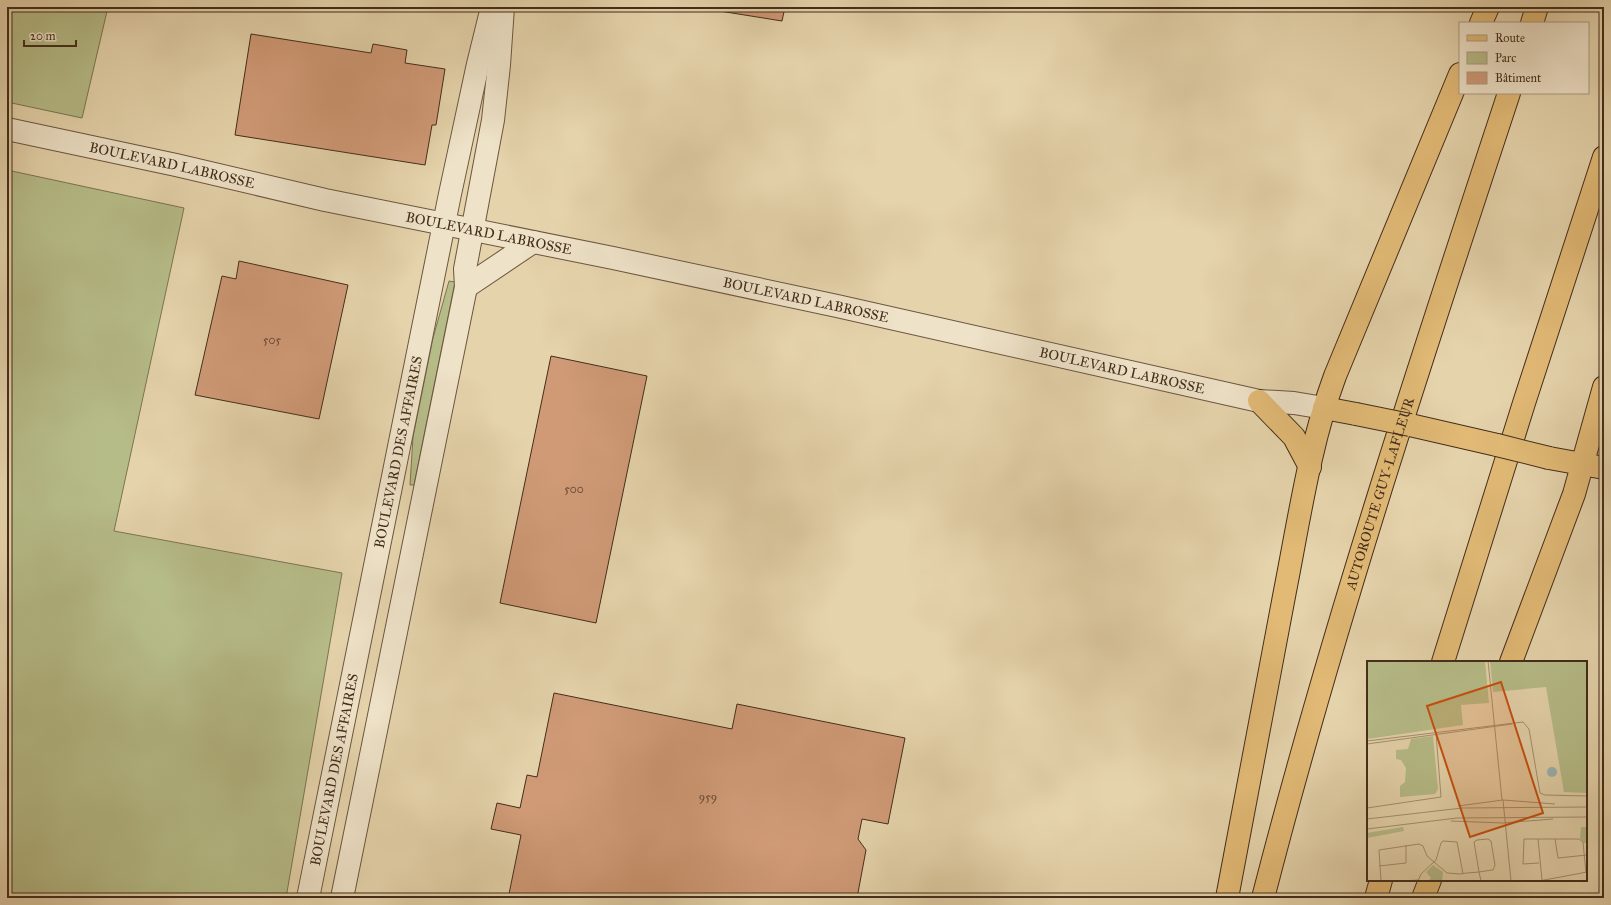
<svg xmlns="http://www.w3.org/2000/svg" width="1611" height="905" font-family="'IM FELL Great Primer',serif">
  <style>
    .green { fill: #b6bc88; stroke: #7c7452 }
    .building { fill: #d09a77; stroke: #432d1b }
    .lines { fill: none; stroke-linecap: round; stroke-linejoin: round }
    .minor-casing { stroke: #6c563f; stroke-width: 24 }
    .major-casing { stroke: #432d1b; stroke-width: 24 }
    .highway-casing { stroke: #432d1b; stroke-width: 24 }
    .minor { stroke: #eee2c8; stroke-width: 22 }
    .major { stroke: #e2ba76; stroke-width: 22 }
    .highway { stroke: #e2ba76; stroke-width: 22 }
    .major-bridge-casing { stroke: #432d1b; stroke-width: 24; stroke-linecap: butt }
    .major-bridge { stroke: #e2ba76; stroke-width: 22 }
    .labels { text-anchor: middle; stroke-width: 3.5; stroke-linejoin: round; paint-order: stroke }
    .number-label { font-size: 12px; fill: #664832 }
    .street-label { font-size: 14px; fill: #432d1b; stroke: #eee2c8 }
    .inset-road { fill: none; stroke: #a49171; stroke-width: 1 }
    .view { fill: #c7500f; fill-opacity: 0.15; stroke: #c7500f; stroke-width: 2 }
    .inset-edge { fill: none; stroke: #432d1b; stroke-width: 2 }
  </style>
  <rect width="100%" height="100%" fill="#e5d3ab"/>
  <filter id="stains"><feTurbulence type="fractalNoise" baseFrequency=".005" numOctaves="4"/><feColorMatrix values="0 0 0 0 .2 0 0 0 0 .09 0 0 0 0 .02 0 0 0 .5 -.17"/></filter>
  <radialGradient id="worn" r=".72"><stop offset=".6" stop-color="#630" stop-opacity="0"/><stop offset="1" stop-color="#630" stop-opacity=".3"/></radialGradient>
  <g class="green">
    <path d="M 7,7 L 108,7 L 82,118 L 7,102 Z"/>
    <path d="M 7,170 L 184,208 L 114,531 L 342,573 L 286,898 L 7,898 Z"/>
    <path d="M 449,281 L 455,282 L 414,485 L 410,485 L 413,437 L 433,338 Z"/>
  </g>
  <g class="building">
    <path d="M 708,7 L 785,7 L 782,21 L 707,9 Z"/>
    <path d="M 251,34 L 371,53 L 373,44 L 407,50 L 405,63 L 445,69 L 436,125 L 432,125 L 425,165 L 235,135 Z"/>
    <path d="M 239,261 L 348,285 L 319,419 L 195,395 L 222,276 L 236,279 Z"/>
    <path d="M 551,356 L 647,376 L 596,623 L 500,603 Z"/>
    <path d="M 554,693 L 732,729 L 737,704 L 905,738 L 888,824 L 862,819 L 858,839 L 866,850 L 857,898 L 531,898 L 509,894 L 521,835 L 491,829 L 497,803 L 520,808 L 527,775 L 537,777 Z"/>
  </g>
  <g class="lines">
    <defs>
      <g id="minor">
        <path id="s1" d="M 7,129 L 176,165 L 325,200 L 613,258 L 837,306 L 1259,401 L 1294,403 L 1324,408"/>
        <path d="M 466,287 L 533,242"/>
        <path id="s2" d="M 308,898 L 450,194 L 478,64 L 492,7"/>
        <path d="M 342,898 L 466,287 L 465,269 L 493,120 L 499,65 L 503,7"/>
      </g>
      <g id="major">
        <path d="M 1324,408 L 1356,414"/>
        <path d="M 1410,425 L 1497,445"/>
        <path d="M 1549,458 L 1604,468"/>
      </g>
      <g id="highway">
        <path d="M 1481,23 L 1488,7"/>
        <path d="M 1532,23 L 1537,7"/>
        <path d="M 1259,401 L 1294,437 L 1310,467"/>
        <path d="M 1443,662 L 1524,403 L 1604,157"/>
        <path d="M 1511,662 L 1574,494 L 1604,387"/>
        <path d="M 1227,898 C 1246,796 1266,693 1285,591 C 1299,520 1310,443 1335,376 L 1460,74"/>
        <path id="s3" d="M 1263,898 C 1333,626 1421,360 1509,93"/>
        <path d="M 1376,898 L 1381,880"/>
        <path d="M 1423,898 L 1430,880"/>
      </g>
    </defs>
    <use href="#minor" class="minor-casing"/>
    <use href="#major" class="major-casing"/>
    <use href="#highway" class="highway-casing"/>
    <use href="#minor" class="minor"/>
    <use href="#major" class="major"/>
    <use href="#highway" class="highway"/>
    <defs>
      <g id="major-bridge">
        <path d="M 1356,414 L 1410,425"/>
        <path d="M 1497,445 L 1549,458"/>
      </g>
    </defs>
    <use href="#major-bridge" class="major-bridge-casing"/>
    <use href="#major-bridge" class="major-bridge"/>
  </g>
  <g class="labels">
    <g class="number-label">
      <text x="272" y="344">505</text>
      <text x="574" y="493">500</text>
      <text x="708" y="801">959</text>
    </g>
    <g class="street-label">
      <text dy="5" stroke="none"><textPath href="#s1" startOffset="169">BOULEVARD LABROSSE</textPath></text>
      <text dy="5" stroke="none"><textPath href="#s1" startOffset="493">BOULEVARD LABROSSE</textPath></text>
      <text dy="5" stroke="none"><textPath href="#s1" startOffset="817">BOULEVARD LABROSSE</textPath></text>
      <text dy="5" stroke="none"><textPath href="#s1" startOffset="1141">BOULEVARD LABROSSE</textPath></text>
      <text dy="5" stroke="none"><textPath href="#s2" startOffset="455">BOULEVARD DES AFFAIRES</textPath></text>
      <text dy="5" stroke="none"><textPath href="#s3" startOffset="421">AUTOROUTE GUY-LAFLEUR</textPath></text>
      <text dy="5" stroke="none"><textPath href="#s2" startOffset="131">BOULEVARD DES AFFAIRES</textPath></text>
    </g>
  </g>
  <g transform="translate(1367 661)">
    <rect width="220" height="220" fill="#e5d3ab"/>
    <path d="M 0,0 L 118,0 L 122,42 L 94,44 L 96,64 L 0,78 ZM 123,0 L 220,0 L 220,132 L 197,131 L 179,26 L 126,31 ZM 66,75 L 71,128 L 68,133 L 33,136 L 33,125 L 38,121 L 39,107 L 34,99 L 29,98 L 29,89 L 41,88 L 44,78 ZM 36,166 L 37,170 L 0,177 L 0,172 ZM 214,166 L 220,166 L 220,182 L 217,182 L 213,177 ZM 66,204 L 76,211 L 75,220 L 61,220 L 64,217 L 59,211 Z" fill="#b6bc88"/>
    <path d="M180 111a5 5 0 1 1 10 0a5 5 0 1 1-10 0Z" fill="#9cb4b6"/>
    <path class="inset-road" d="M 121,0 L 135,139M 0,80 L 156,61 L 162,68 L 173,132 L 178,134 L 220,135M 0,83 L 145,63M 136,139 L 144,220M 91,145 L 136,139 L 188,143M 0,147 L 74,136 L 69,72M 0,158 L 95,147 L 220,146M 84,160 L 136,162 L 186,158M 0,168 L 90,157 L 220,156M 171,178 L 175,219M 188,178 L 191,197 L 220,194M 172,202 L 156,203 L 157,178 L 212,178 L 216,181 L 219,212M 12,205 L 39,202 L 39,184M 14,220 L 12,189 L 52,183 L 56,185 L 60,195 L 80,212 L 93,213 L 100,212 L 112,211 L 125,209 L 126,209 L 128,204 L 124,180 L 121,178 L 110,179 L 107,181 L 112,211 L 114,220M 36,220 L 51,219M 51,220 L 54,213 L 69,199 L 74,182 L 76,180 L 90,181 L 96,213M 172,220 L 220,211"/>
    <path class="view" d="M 134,21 L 176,152 L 103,176 L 60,45 Z"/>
    <rect width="220" height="220" class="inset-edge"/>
  </g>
  <rect width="1611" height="905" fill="none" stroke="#e5d3ab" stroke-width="24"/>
  <rect x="8" y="8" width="1595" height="889" fill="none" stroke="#432d1b" stroke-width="2"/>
  <rect x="12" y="12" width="1587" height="881" fill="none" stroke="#432d1b"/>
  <rect x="1459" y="22" width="130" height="72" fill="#eee2c8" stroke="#aa9a83"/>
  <rect x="1467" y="35" width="20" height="6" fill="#e2ba76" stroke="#aa9a83"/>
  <text x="1495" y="42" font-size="12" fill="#432d1b">Route</text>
  <rect x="1467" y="52" width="20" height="12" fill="#b6bc88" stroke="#aa9a83"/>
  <text x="1495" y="62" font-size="12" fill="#432d1b">Parc</text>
  <rect x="1467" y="72" width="20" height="12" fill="#d09a77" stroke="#aa9a83"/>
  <text x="1495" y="82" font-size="12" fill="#432d1b">Bâtiment</text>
  <path d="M24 40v6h52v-6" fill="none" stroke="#432d1b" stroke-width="2"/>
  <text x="30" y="40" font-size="12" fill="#432d1b" stroke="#eee2c8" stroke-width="3" paint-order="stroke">20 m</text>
  <rect width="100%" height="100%" filter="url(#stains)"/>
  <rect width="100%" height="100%" fill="url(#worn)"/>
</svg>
